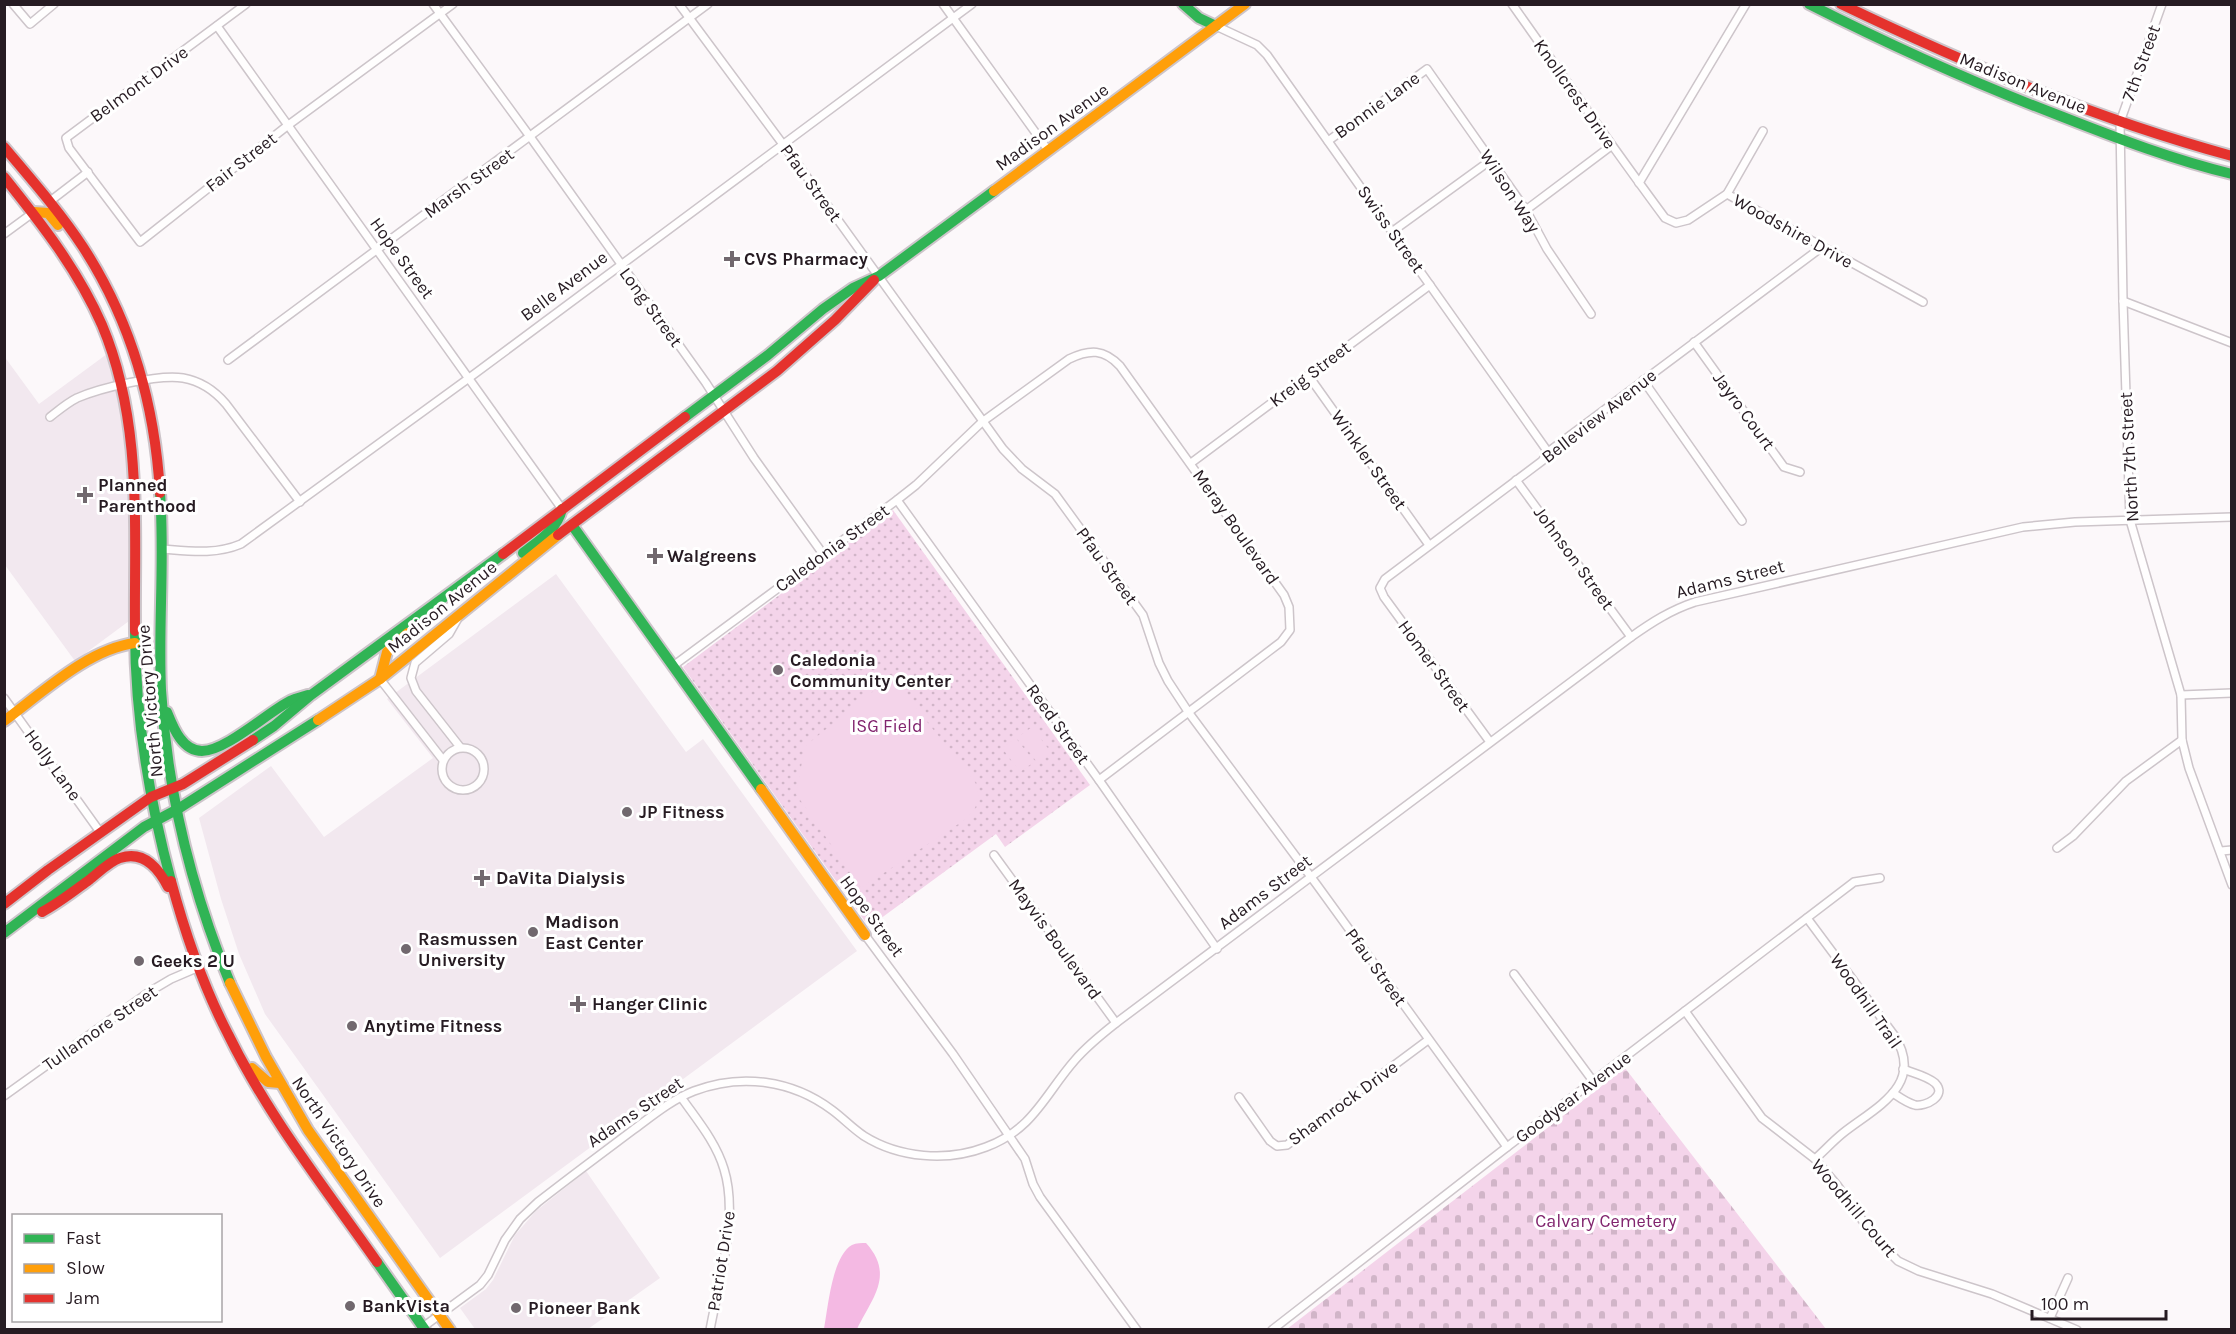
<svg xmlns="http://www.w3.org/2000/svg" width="2236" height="1334" font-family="Karla,sans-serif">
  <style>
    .built { fill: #f2e8ef }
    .cemetery { fill: url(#cemetery-stones) }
    .park { fill: url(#park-dots) }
    .pitch { fill: #f4d4ea }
    .water { fill: #f4b9e3 }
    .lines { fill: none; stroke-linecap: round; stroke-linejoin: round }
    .street-casing { stroke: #cdc5ca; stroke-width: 10 }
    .fast-casing { stroke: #cdc5ca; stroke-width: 14 }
    .slow-casing { stroke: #cdc5ca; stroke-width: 14 }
    .jam-casing { stroke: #cdc5ca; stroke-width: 14 }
    .street { stroke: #fffefe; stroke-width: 7 }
    .fast { stroke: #30b455; stroke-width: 10 }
    .slow { stroke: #ff9f0a; stroke-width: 10 }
    .jam { stroke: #e5322d; stroke-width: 10 }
    .poi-dot { fill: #71686e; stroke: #fff; stroke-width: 2 }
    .labels { text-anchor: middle; stroke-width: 6; stroke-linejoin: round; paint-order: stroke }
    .street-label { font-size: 18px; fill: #261b22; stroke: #fff }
    .poi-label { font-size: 18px; font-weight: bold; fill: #261b22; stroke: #fff; text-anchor: start }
    .park-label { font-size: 18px; fill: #81246e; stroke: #fff }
  </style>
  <defs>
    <pattern id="cemetery-stones" width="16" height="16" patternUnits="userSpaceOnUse" patternTransform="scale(1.5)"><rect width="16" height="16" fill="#f4d4ea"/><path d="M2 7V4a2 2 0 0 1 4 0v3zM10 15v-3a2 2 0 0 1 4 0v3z" fill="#d1b5c8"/></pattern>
    <pattern id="park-dots" width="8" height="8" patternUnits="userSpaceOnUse" patternTransform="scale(1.5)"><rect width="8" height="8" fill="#f4d4ea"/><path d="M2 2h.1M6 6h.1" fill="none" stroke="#d1b5c8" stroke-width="1.8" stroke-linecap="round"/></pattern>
  </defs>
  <rect width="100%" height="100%" fill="#fcf8fa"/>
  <g class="built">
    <path d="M 107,354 L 118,391 L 128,481 L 129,621 L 75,661 L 5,565 L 4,356 L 39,404 Z"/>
    <path d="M 556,574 L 686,752 L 703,739 L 857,951 L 440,1258 L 265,1014 L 239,954 L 221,899 L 199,818 L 271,766 L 324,837 L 433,758 L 387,699 Z"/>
    <path d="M 586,1171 L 660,1278 L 588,1329 L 475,1329 L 460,1308 L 486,1289 L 493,1280 L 515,1235 L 536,1211 Z"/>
  </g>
  <path class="cemetery" d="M 1625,1068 L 1826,1329 L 1287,1329 Z"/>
  <path class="park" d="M 893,510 L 1090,785 L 1005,847 L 996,834 L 869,927 L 683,667 Z"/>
  <g class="pitch">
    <path d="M 891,677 L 974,780 C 982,795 978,808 966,819 L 861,888 L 796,794 L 805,746 Z"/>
    <path d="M 1032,727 L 1050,751 L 1036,761 L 1018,737 Z"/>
    <path d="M 1016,738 L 1034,762 L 1020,772 L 1002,748 Z"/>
  </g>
  <path class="water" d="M 866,1243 C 895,1275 872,1298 857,1329 L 824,1329 C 828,1308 832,1256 852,1245 C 856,1243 862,1243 866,1243 Z"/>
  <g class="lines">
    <defs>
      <g id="street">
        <path d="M 13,4 L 30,24 L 54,4"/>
        <path d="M 246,4 L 66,138 L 69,148 L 140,242 L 287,126 L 453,4"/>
        <path d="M 433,4 L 531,138 L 706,383 L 754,458 L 823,554"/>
        <path d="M 679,4 L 799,166 L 1003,449 L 1022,469 L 1055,494 L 1143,615 L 1159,663 L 1168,681 L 1189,713 L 1317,885 L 1507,1147"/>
        <path d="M 943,4 L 1048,150"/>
        <path d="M 1512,4 C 1563,76 1613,148 1665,218 L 1676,223 L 1688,220 L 1727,194 L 1763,131"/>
        <path d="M 2162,4 L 2120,122 L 2123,301 L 2130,520 L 2181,695 L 2182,740 L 2189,768 L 2232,885"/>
        <path d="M 217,26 L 562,509"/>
        <path d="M 1216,26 L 1257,45 L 1267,55 L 1548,452"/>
        <path d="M 1328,141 L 1427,69 L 1526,210 L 1547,249 L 1591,314"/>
        <path d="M 1639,183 L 1746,4"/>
        <path d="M 1727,194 L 1923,302"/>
        <path d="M 49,202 L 88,172"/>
        <path d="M 1526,210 L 1611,146"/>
        <path d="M 1393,231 L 1491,160"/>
        <path d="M 4,234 L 34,212"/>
        <path d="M 2123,301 L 2232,343"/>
        <path d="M 1694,342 L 1784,467 L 1800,472"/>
        <path d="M 228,360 L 708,4"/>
        <path d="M 1308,375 L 1429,545"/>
        <path d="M 1643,380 L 1742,521"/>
        <path d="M 50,417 C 59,410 67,403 77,398 C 100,388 158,374 183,378 C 200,381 215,391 226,404 L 300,502"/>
        <path d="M 1191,463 L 1430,285"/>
        <path d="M 1516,480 L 1631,637"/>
        <path d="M 897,500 L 1099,780 L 1217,949"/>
        <path d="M 161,549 C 189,551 215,555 241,544 L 469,378 L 972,4"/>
        <path d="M 457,620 L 449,634 L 415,663 L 411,678 L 416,691 L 460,747"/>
        <path d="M 673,666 L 897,500 L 916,485 L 982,422 L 1069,359 C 1090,349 1104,349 1120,366 L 1284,595 L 1289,607 L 1290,630 L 1281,642 L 1099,780"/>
        <path d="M 380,679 L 443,760"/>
        <path d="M 2181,695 L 2232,693"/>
        <path d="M 4,698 L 100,832"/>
        <path d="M 1490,742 L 1384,597 L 1380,588 L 1385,579 L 1542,461 L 1548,452 L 1822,247"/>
        <circle cx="463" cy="769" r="21"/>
        <path d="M 2057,848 L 2073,836 L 2126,781 L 2182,740"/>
        <path d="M 2221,851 L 2232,850"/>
        <path d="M 994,855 L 1116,1023"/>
        <path d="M 1807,918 L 1894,1035 C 1926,1085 1876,1107 1843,1133 C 1833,1141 1824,1151 1815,1159"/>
        <path d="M 865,935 L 953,1054 L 1025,1159 L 1033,1184 L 1040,1197 L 1137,1330"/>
        <path d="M 1514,974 L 1593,1081"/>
        <path d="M 1685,1011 L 1762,1118 L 1815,1159 L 1837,1185 L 1875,1238 L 1898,1261 L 1919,1271 L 1992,1294 L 2077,1330"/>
        <path d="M 1893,1093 C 1899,1097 1907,1103 1915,1105 C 1925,1107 1948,1096 1935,1083 C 1927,1076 1913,1073 1903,1069"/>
        <path d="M 4,1096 L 149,992 L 171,979 L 199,967"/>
        <path d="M 681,1097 C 697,1120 716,1142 724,1169 C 739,1217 719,1280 710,1330"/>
        <path d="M 1239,1097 L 1270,1141 L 1277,1146 L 1287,1145 L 1428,1040"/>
        <path d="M 2050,1318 L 2068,1278"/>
        <path d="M 423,1327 L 480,1285 L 488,1275 L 505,1240 L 520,1219 L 538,1202 C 570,1177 601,1154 633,1130 C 652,1116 671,1100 694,1091 C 741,1073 792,1080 832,1110 C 843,1118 852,1128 864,1136 C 899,1158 947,1162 986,1147 C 1034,1129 1045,1094 1075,1060 C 1087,1046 1102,1034 1116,1023 L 1631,637 C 1652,622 1671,610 1695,602 L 2023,527 L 2075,522 L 2232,517"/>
        <path d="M 1272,1330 L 1507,1147 L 1854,882 L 1880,878"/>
      </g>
      <g id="fast">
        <path d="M 1183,4 L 1199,18 L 1216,26"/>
        <path d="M 1809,4 C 1892,46 1976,84 2063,117 C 2119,139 2174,160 2232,174"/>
        <path d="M 685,417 L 768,355 L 823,309 L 853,288 L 879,276 L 994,191"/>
        <path d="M 160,493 C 165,559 158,625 161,690 C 167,790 192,891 230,983"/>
        <path d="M 572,525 L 761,789"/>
        <path d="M 523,553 C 539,540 557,530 562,509"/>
        <path d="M 135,631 C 135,716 149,799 171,881"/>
        <path d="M 167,712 C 173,727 182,751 202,751 C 226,751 268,712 290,701 C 296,698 302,697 308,695"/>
        <path d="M 253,740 L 274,726 L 311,695 L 503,554"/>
        <path d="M 4,933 L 144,827 L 178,809 L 318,720"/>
        <path d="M 377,1262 L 425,1330"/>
      </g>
      <g id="slow">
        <path d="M 994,191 L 1245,4"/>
        <path d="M 34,212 L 48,213 L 58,225"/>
        <path d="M 380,679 L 387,652 L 408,633"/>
        <path d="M 318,720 L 380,679 L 558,535"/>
        <path d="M 4,721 C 42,693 88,649 135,643"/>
        <path d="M 761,789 L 865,935"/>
        <path d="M 230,983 L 266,1057 L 308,1130 L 450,1330"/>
        <path d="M 252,1068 L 268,1082 L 280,1083"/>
      </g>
      <g id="jam">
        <path d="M 1841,4 C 1968,65 2096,119 2232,156"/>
        <path d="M 4,147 C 31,179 60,212 83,247 C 131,321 155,406 160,493"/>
        <path d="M 4,177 C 41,223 78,270 102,325 C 143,422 134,528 135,631"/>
        <path d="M 558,535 L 777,371 L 835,320 L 874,280"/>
        <path d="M 503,554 L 685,417"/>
        <path d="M 171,881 C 185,933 203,986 228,1034 C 268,1116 325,1188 377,1262"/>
        <path d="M 4,904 L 48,870 L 151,797 L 183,784 L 253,740"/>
        <path d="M 42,912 C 59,903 74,891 89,880 C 98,873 110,861 120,858 C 144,850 159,869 168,887"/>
      </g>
    </defs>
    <use href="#street" class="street-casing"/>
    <use href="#fast" class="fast-casing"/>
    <use href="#slow" class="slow-casing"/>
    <use href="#jam" class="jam-casing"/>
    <use href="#street" class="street"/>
    <use href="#fast" class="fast"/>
    <use href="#slow" class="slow"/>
    <use href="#jam" class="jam"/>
  </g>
  <g class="poi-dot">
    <path d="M729 250h6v6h6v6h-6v6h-6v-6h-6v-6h6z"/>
    <path d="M82 486h6v6h6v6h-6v6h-6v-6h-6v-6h6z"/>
    <path d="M652 547h6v6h6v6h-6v6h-6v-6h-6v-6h6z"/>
    <circle cx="778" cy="670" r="6"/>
    <circle cx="627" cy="812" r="6"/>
    <path d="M479 869h6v6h6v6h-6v6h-6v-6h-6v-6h6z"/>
    <circle cx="533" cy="932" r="6"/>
    <circle cx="406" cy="949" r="6"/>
    <circle cx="139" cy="961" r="6"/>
    <path d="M575 995h6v6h6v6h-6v6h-6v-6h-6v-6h6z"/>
    <circle cx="352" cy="1026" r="6"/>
    <circle cx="350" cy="1306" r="6"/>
    <circle cx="516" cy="1308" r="6"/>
  </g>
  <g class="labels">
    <g class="street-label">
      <text transform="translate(2141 63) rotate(-70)" y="6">7th Street</text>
      <text transform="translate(2023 83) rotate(22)" y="6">Madison Avenue</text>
      <text transform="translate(139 84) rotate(-36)" y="6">Belmont Drive</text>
      <text transform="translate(1575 94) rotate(55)" y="6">Knollcrest Drive</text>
      <text transform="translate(1377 105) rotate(-36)" y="6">Bonnie Lane</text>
      <text transform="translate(1052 127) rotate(-36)" y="6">Madison Avenue</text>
      <text transform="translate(241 162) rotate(-38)" y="6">Fair Street</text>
      <text transform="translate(469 183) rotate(-36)" y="6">Marsh Street</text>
      <text transform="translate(811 183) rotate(54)" y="6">Pfau Street</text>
      <text transform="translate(1510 191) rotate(57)" y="6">Wilson Way</text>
      <text transform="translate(1391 229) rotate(55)" y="6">Swiss Street</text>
      <text transform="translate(1793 231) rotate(29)" y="6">Woodshire Drive</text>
      <text transform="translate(402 258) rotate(54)" y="6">Hope Street</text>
      <text transform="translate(564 286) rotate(-37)" y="6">Belle Avenue</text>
      <text transform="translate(651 307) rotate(54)" y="6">Long Street</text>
      <text transform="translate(1310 374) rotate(-37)" y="6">Kreig Street</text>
      <text transform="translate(1744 411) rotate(54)" y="6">Jayro Court</text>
      <text transform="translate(1599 416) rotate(-38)" y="6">Belleview Avenue</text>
      <text transform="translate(2129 457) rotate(-93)" y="6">North 7th Street</text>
      <text transform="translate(1369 460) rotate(55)" y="6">Winkler Street</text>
      <text transform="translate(1236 527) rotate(55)" y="6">Meray Boulevard</text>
      <text transform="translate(832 548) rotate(-36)" y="6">Caledonia Street</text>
      <text transform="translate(1574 558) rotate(54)" y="6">Johnson Street</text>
      <text transform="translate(1107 566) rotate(54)" y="6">Pfau Street</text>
      <text transform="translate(1730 579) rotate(-14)" y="6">Adams Street</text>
      <text transform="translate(442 607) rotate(-39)" y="6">Madison Avenue</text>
      <text transform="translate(1434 666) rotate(54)" y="6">Homer Street</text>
      <text transform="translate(150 701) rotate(-95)" y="6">North Victory Drive</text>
      <text transform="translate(1058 724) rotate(54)" y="6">Reed Street</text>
      <text transform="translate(53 765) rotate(54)" y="6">Holly Lane</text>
      <text transform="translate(1265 892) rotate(-37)" y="6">Adams Street</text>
      <text transform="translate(872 916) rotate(54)" y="6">Hope Street</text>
      <text transform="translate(1055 939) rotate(54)" y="6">Mayvis Boulevard</text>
      <text transform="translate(1376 967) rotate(54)" y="6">Pfau Street</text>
      <text transform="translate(1866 1001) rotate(55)" y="6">Woodhill Trail</text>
      <text transform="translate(100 1028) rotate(-35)" y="6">Tullamore Street</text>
      <text transform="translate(1573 1097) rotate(-37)" y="6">Goodyear Avenue</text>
      <text transform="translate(1343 1103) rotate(-36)" y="6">Shamrock Drive</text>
      <text transform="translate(635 1112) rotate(-34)" y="6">Adams Street</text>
      <text transform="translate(339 1142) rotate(56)" y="6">North Victory Drive</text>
      <text transform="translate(1854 1208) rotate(50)" y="6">Woodhill Court</text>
      <text transform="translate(721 1261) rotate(-81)" y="6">Patriot Drive</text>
    </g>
    <g class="poi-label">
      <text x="744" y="265">CVS Pharmacy</text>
      <text x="98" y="491">Planned<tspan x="98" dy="21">Parenthood</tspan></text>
      <text x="667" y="562">Walgreens</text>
      <text x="790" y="666">Caledonia<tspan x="790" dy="21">Community Center</tspan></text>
      <text x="639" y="818">JP Fitness</text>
      <text x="496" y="884">DaVita Dialysis</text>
      <text x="545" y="928">Madison<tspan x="545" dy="21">East Center</tspan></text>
      <text x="418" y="945">Rasmussen<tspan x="418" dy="21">University</tspan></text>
      <text x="151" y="967">Geeks 2 U</text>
      <text x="592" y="1010">Hanger Clinic</text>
      <text x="364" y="1032">Anytime Fitness</text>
      <text x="362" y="1312">BankVista</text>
      <text x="528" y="1314">Pioneer Bank</text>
    </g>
    <g class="park-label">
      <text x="887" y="732">ISG Field</text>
      <text x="1606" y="1227">Calvary Cemetery</text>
    </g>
  </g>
  <rect width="2236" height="1334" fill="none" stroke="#261b22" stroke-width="12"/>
  <rect x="12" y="1214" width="210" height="108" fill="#ffffff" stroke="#a8a4a7" stroke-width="1.5"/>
  <rect x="24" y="1234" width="30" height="9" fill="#30b455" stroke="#a8a4a7" stroke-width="1.5"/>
  <text x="66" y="1244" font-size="18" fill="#261b22">Fast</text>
  <rect x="24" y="1264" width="30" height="9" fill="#ff9f0a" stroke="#a8a4a7" stroke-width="1.5"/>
  <text x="66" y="1274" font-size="18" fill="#261b22">Slow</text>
  <rect x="24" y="1294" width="30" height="9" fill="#e5322d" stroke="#a8a4a7" stroke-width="1.5"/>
  <text x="66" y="1304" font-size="18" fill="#261b22">Jam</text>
  <path d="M2032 1310v9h134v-9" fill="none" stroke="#261b22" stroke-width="3"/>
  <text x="2041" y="1310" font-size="18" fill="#261b22" stroke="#ffffff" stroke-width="4.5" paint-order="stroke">100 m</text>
</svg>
